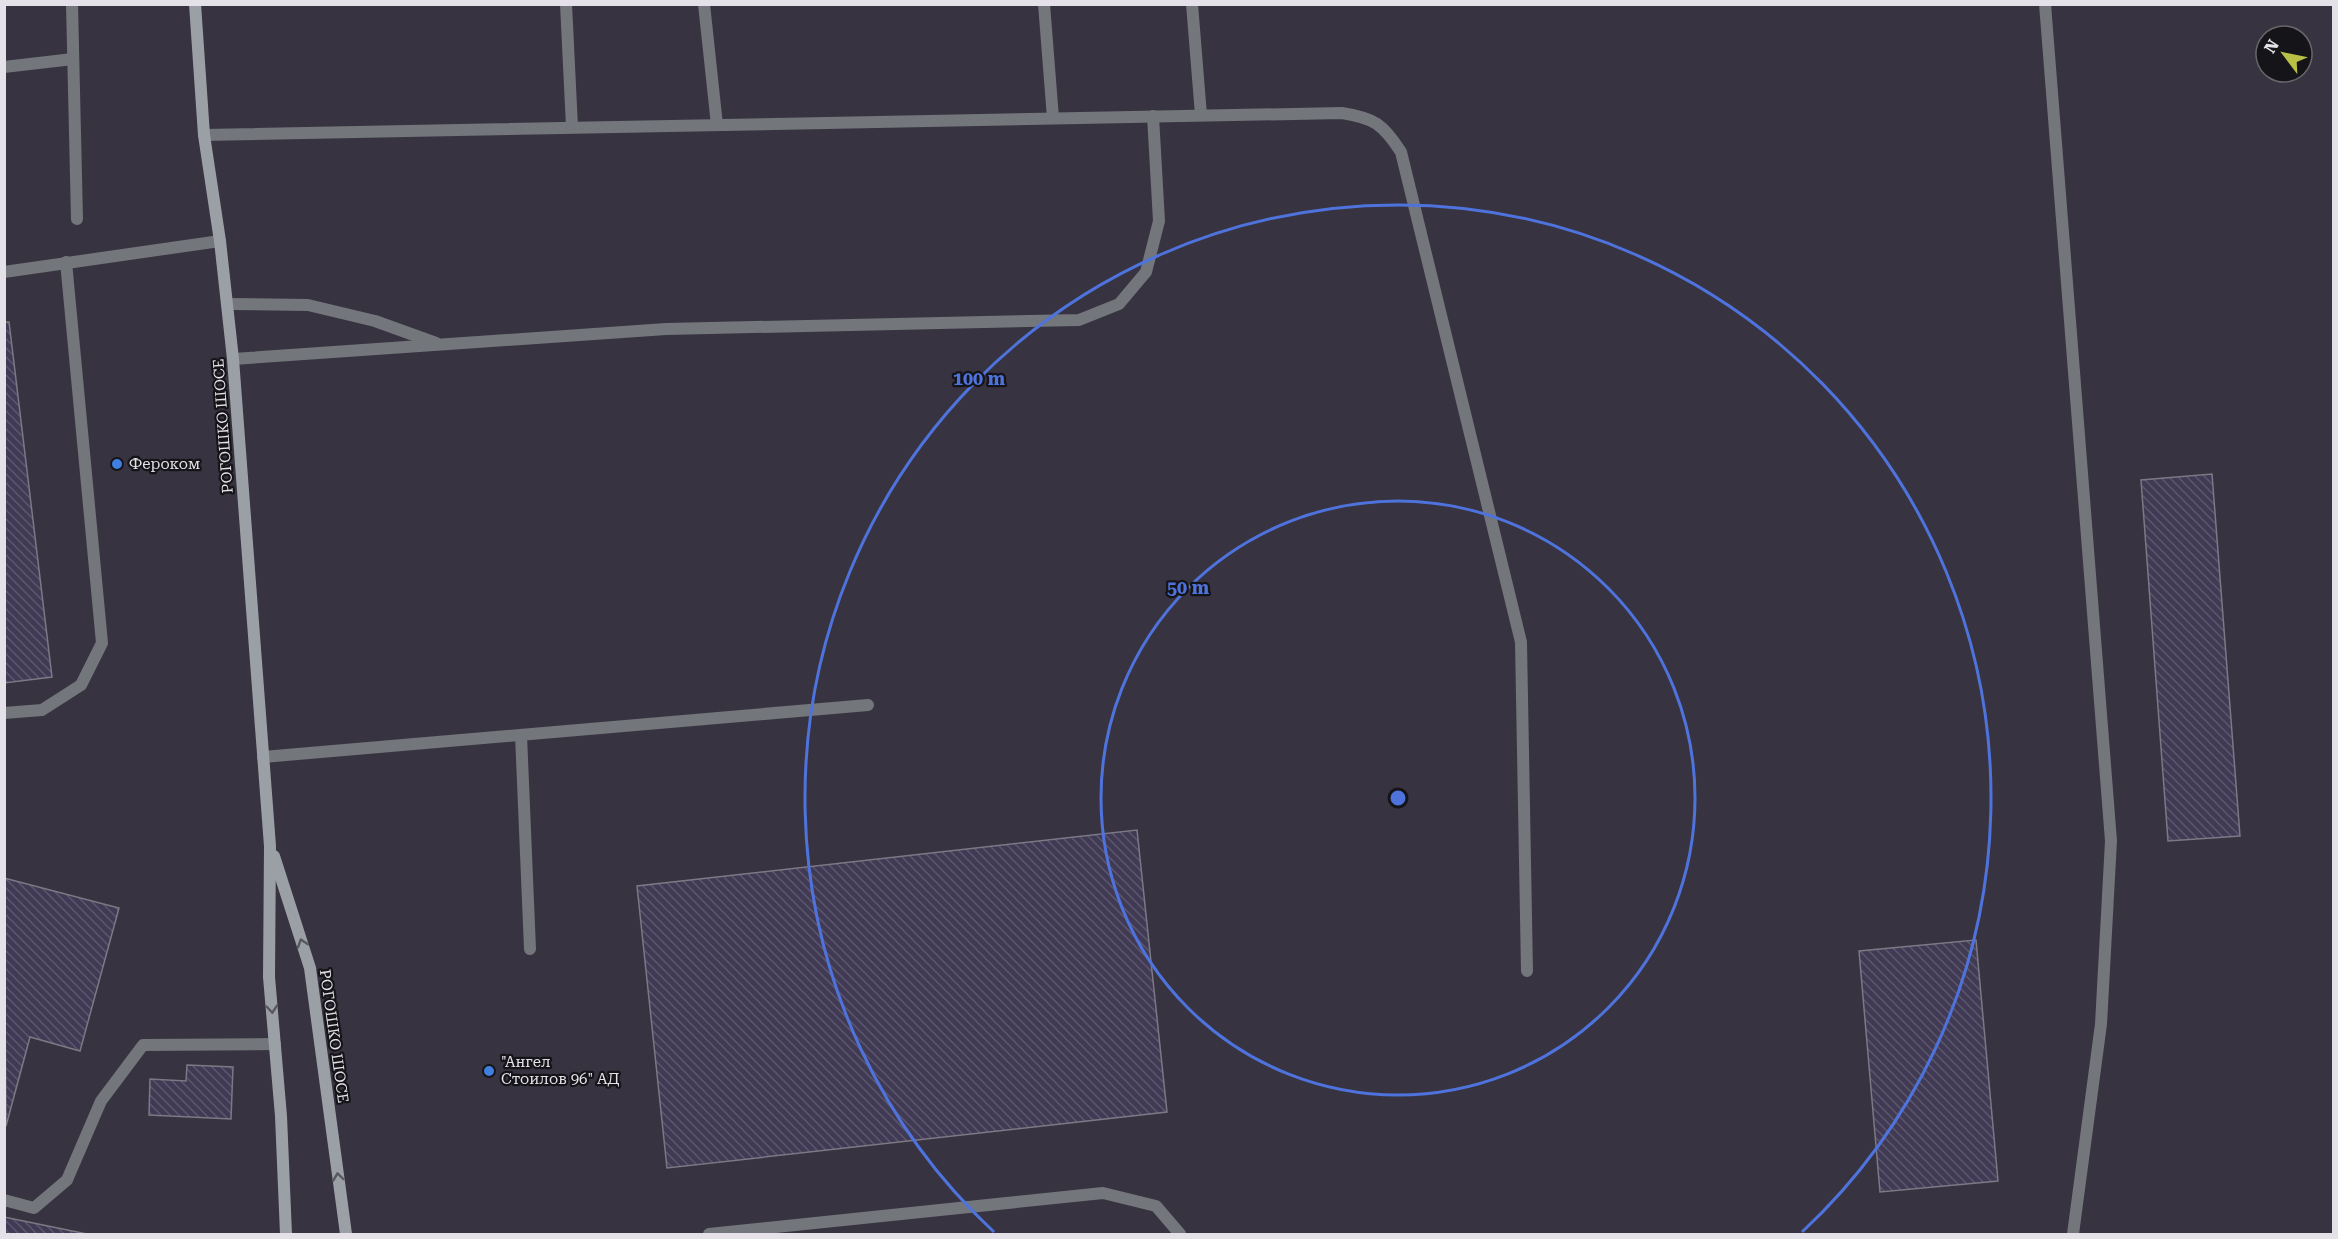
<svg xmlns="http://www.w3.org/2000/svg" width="2338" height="1239" font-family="'Roboto Serif',serif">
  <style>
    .built { fill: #373341; fill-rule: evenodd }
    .building { fill: url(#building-back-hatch); stroke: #7c7984; stroke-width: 1.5 }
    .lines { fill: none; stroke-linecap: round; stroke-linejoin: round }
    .lane { stroke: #73767a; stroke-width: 12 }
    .secondary { stroke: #9ba0a6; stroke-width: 12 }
    .oneway { stroke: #585a5f }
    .ring { fill: none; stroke: #4f73dc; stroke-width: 3 }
    .shop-dot { fill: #3f7fe0; stroke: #151418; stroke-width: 2 }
    .labels { text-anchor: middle; stroke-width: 4.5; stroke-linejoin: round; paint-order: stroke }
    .street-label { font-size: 15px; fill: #e4e2e8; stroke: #151418 }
    .poi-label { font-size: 15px; fill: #e4e2e8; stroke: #151418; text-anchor: start }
    .centre { fill: #4f73dc; stroke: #151418; stroke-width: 3 }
    .ring-label { font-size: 18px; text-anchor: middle; font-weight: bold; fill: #4f73dc; stroke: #151418; stroke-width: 4.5; stroke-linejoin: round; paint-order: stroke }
  </style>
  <defs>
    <pattern id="building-back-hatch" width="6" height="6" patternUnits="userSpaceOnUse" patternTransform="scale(1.5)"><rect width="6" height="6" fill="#413a54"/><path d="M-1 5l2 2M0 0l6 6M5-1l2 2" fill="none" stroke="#5c566d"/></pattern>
  </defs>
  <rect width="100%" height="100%" fill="#2d2b34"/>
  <path class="built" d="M 5,5 L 2333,5 L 2333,1234 L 5,1234 ZM 2266,36 L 2302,36 L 2302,72 L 2266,72 Z"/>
  <g class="building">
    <path d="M 4,322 L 9,322 L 52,677 L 4,683 Z"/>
    <path d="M 2212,474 L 2240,836 L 2168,841 L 2141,480 Z"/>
    <path d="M 1137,830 L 1167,1112 L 667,1168 L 637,886 Z"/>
    <path d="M 4,878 L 119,908 L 80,1051 L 30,1037 L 6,1126 Z"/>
    <path d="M 1976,940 L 1998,1181 L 1880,1192 L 1859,951 Z"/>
    <path d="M 187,1065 L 233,1067 L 231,1119 L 149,1115 L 150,1079 L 186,1081 Z"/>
    <path d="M 4,1217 L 87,1234 L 4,1234 Z"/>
  </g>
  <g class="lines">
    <g class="lane">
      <path d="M 72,4 L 77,219"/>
      <path d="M 566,4 L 572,127"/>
      <path d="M 704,4 L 717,125"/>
      <path d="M 1044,4 L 1053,118"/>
      <path d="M 1192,4 L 1201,115"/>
      <path d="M 2045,4 L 2111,841 L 2101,1024 L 2073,1234"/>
      <path d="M 4,67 L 73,59"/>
      <path d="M 204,135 L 1342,113 C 1374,118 1383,124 1401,152 L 1521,642 L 1527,971"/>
      <path d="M 4,272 L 220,241"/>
      <path d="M 227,304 L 308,305 L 375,321 L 436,343"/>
      <path d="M 233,359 L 666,329 L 1079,320 L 1119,304 L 1146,272 L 1159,221 L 1153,116"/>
      <path d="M 4,713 L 42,710 L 81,685 L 102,643 L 66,262"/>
      <path d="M 521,735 L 530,949"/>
      <path d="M 263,757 L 868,705"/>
      <path d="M 4,1200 L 34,1208 L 67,1180 L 101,1101 L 143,1045 L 275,1044"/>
      <path d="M 709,1234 L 1103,1193 L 1156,1206 L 1180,1234"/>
    </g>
    <g class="secondary">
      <path d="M 195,4 L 204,135 L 220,241 L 233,359 L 270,846 L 269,977 L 281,1116 L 286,1234"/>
      <path d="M 274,856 L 310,968 L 346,1234"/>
    </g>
  </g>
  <defs><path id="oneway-chevron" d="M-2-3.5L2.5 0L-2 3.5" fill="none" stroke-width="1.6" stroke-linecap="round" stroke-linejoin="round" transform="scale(1.5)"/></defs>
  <g class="oneway">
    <use href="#oneway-chevron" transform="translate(302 943) rotate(-108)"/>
    <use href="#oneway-chevron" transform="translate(272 1009) rotate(85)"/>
    <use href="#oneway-chevron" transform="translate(338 1177) rotate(-98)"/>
  </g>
  <g class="ring">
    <circle cx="1398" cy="798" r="297"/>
    <path d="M994 1232A593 593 0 1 1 1802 1232"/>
  </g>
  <g class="shop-dot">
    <circle cx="117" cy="464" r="6"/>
    <circle cx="489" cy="1071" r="6"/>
  </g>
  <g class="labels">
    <g class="street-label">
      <text transform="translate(223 426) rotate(-94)" y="5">РОГОШКО ШОСЕ</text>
      <text transform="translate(334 1036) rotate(82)" y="5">РОГОШКО ШОСЕ</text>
    </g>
    <g class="poi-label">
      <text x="129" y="469">Фероком</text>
      <text x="501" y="1067">"Ангел<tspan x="501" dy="17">Стоилов 96" АД</tspan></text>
    </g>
  </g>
  <circle cx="1398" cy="798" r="9" class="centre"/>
  <g class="ring-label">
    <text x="979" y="385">100 m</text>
    <text x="1188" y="594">50 m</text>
  </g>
  <rect width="2338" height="1239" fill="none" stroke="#e4e2e8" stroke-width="12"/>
  <g transform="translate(2284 54) rotate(302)"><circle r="28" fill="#151418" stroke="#68666b" stroke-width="1.5"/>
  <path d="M0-4.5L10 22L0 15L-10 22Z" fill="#b9c046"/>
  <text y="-9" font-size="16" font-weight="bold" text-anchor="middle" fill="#e4e2e8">N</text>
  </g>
</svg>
